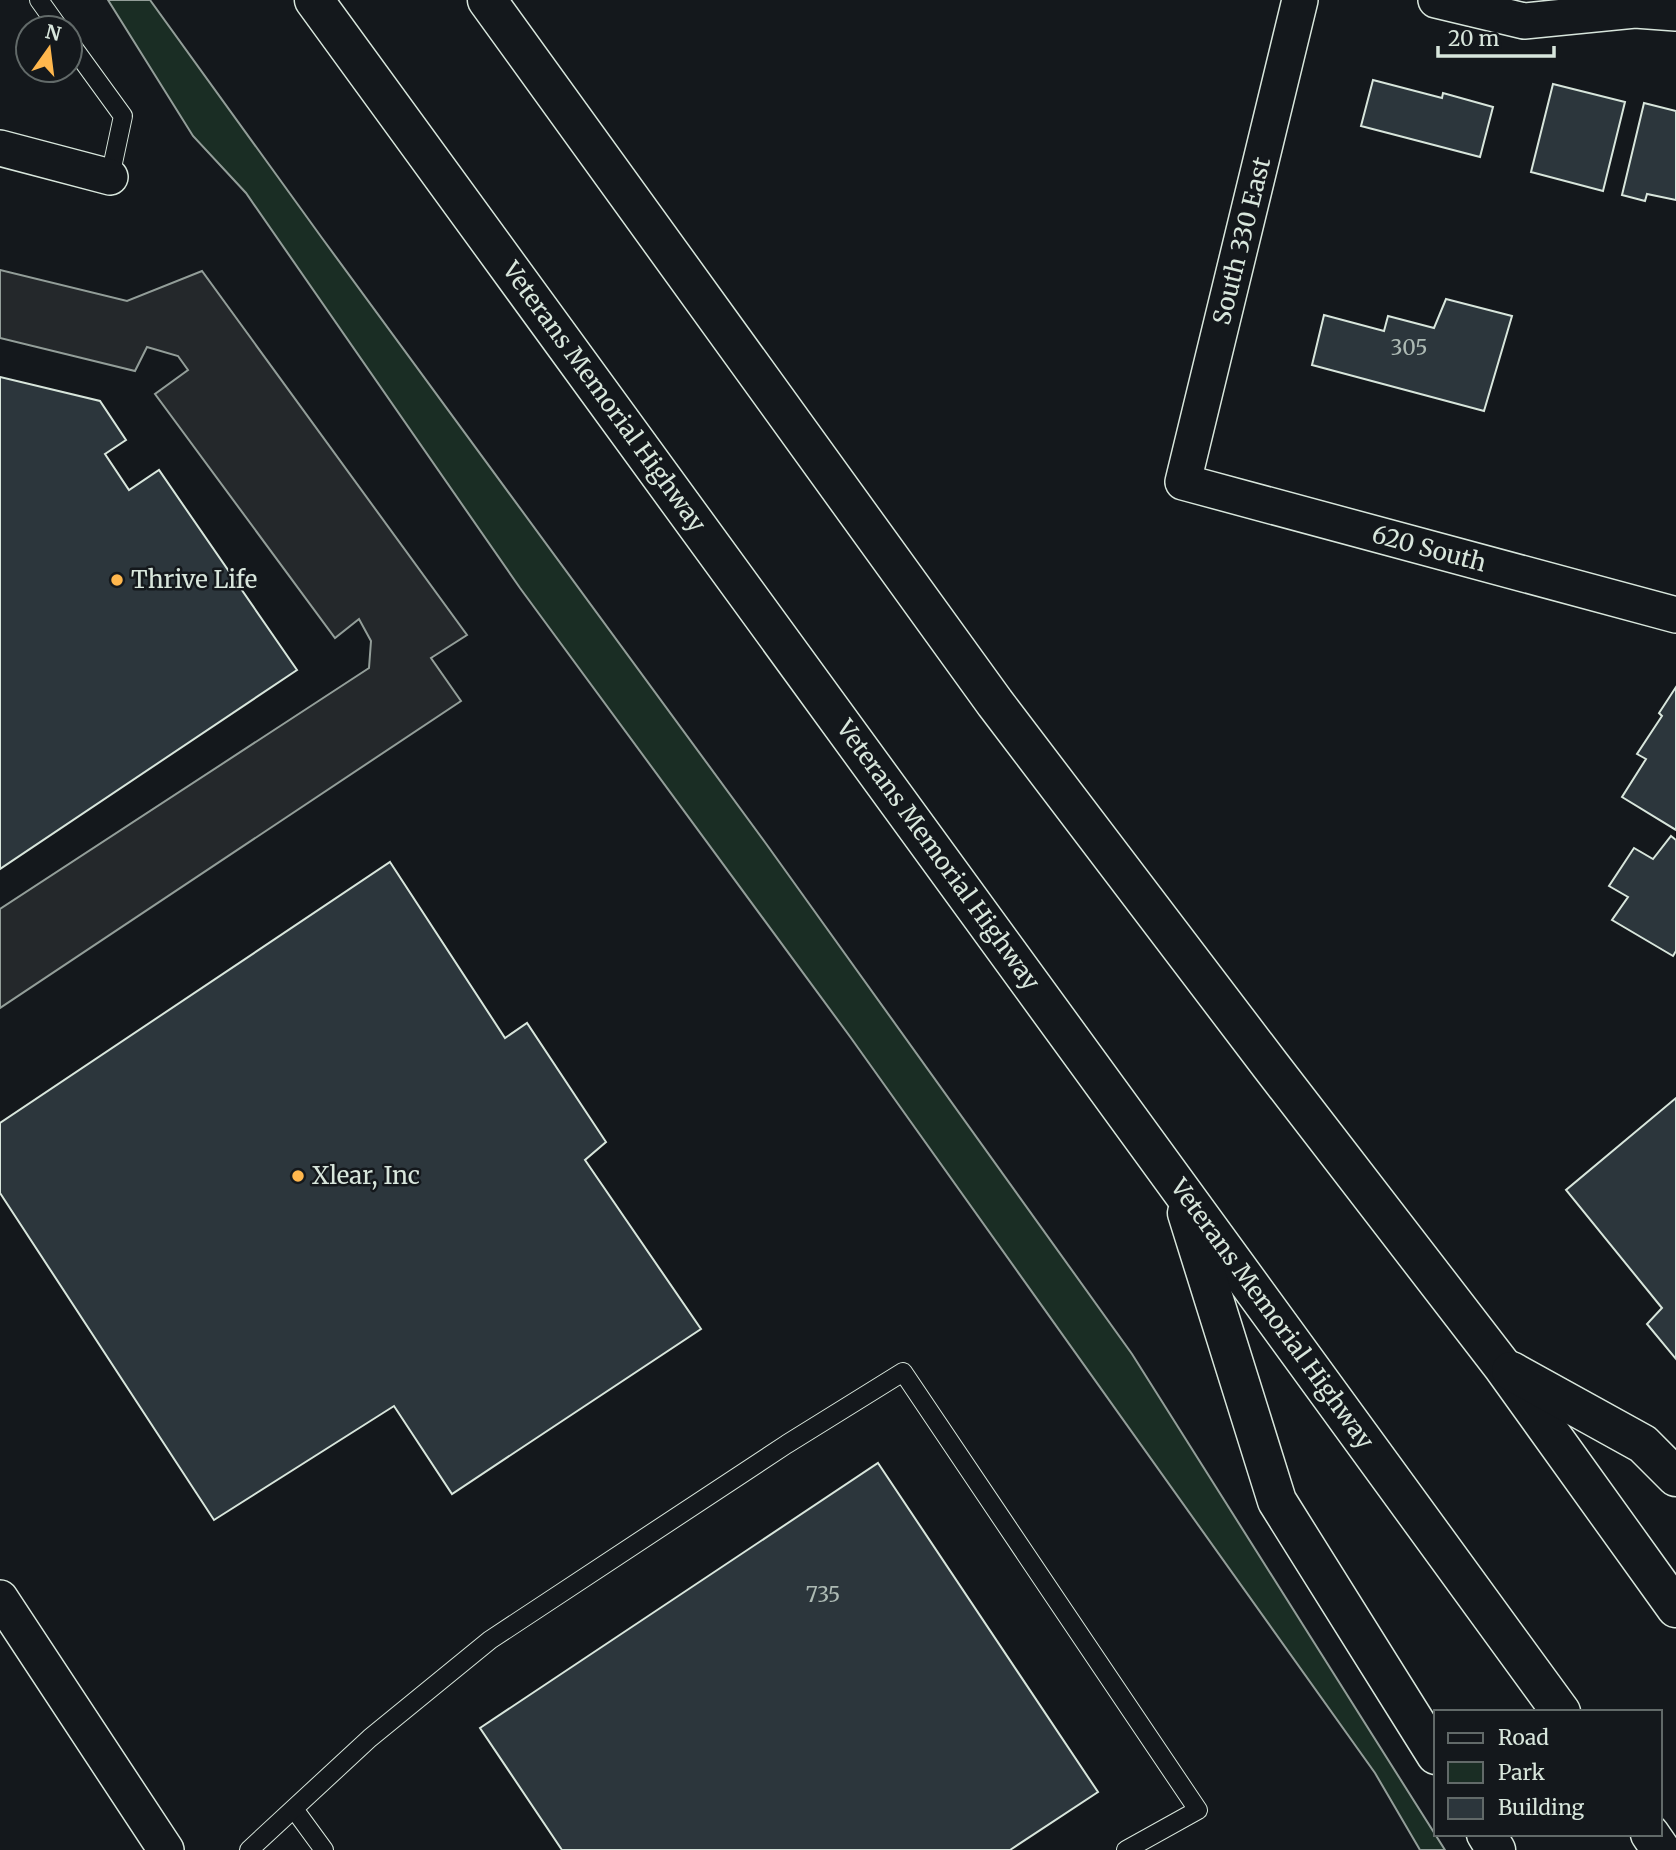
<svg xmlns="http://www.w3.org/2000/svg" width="1676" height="1850" font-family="Merriweather,serif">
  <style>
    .green { fill: #1a2d24; stroke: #939e99; stroke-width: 2 }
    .parking { fill: #24282b; stroke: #939e99; stroke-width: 2 }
    .building { fill: #2c363c; stroke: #d8e6dc; stroke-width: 2 }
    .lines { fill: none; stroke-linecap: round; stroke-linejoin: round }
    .lane-casing { stroke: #d8e6dc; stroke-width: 20 }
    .street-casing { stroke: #d8e6dc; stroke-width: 38 }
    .highway-casing { stroke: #d8e6dc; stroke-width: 41 }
    .lane { stroke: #14181c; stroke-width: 18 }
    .street { stroke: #14181c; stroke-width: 35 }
    .highway { stroke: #14181c; stroke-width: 38 }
    .poi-dot { fill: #ffb74d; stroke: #14181c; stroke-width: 2.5 }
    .labels { text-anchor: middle; stroke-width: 5; stroke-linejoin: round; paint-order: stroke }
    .number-label { font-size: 21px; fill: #adbab4 }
    .street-label { font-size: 24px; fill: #d8e6dc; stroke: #14181c }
    .poi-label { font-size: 24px; fill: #d8e6dc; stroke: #14181c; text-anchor: start }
  </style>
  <rect width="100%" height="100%" fill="#14181c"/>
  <path class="green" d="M 108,0 L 150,0 L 322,238 L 767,845 L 1132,1354 L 1445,1850 L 1420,1850 L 1375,1773 L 851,1038 L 520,588 L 246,193 L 193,136 Z"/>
  <path class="parking" d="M 0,270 L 127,301 L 202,271 L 467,635 L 431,658 L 461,701 L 0,1008 L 0,909 L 369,668 L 371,641 L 359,619 L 335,638 L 155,394 L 188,370 L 178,356 L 147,347 L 135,371 L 0,338 Z"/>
  <g class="building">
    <path d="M 1373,80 L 1442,98 L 1443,93 L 1493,107 L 1480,157 L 1361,126 Z"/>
    <path d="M 1553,84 L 1625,102 L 1603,191 L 1531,172 Z"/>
    <path d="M 1644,103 L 1676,111 L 1676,200 L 1647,194 L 1645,201 L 1622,195 Z"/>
    <path d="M 1446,299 L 1512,316 L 1484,411 L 1312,365 L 1324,315 L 1384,331 L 1388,316 L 1434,328 Z"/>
    <path d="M 0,377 L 100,401 L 126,440 L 105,454 L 129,490 L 159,470 L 297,670 L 0,869 Z"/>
    <path d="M 1676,687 L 1676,830 L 1622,797 L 1646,759 L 1637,754 L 1662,716 L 1659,713 Z"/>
    <path d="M 1671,836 L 1676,840 L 1676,951 L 1673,956 L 1612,920 L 1628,897 L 1609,886 L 1634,848 L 1653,859 Z"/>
    <path d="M 390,862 L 505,1038 L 527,1023 L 606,1142 L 585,1160 L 701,1329 L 452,1494 L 394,1406 L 214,1520 L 0,1193 L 0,1123 Z"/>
    <path d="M 1676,1098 L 1676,1359 L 1647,1324 L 1662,1308 L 1566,1190 Z"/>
    <path d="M 878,1463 L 1098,1792 L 1010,1850 L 562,1850 L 480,1728 Z"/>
  </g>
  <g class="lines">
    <defs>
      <g id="lane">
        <path d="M 39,0 L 59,28"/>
        <path d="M 70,43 L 123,116 L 110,177"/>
        <path d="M 294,1809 L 324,1850"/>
        <path d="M 249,1850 L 370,1738 L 490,1640 L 787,1444 L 903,1372 L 1198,1810 L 1126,1850"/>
      </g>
      <g id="street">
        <path d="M 1300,0 L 1183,482 L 1676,615"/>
        <path d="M 1436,0 L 1524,21 L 1635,10 L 1676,13"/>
        <path d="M 0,148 L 110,177"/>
        <path d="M 0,1598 L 166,1850"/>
      </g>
      <g id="highway">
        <path d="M 314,0 L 1561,1712"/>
        <path d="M 487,0 L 995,703 L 1271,1066 L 1503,1367 L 1676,1608"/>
        <path d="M 1187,1213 L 1277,1501 L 1436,1755"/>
        <path d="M 1511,1371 L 1643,1444 L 1676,1477"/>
        <path d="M 1486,1834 L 1496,1850"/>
        <path d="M 1650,1834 L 1661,1850"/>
      </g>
    </defs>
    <use href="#lane" class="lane-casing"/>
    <use href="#street" class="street-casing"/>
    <use href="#highway" class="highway-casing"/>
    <use href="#lane" class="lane"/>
    <use href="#street" class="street"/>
    <use href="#highway" class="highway"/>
  </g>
  <g class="poi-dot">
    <circle cx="117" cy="580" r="7"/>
    <circle cx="298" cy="1176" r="7"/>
  </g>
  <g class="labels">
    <g class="number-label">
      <text x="1409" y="355">305</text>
      <text x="823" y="1602">735</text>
    </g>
    <g class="street-label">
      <text transform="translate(1242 241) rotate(-76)" y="8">South 330 East</text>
      <text transform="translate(604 397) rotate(54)" y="8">Veterans Memorial Highway</text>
      <text transform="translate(1429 549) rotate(15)" y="8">620 South</text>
      <text transform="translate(938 855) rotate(54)" y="8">Veterans Memorial Highway</text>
      <text transform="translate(1272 1314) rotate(54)" y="8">Veterans Memorial Highway</text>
    </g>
    <g class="poi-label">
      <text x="131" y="588">Thrive Life</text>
      <text x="312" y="1184">Xlear, Inc</text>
    </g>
  </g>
  <rect x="1434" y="1710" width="228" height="126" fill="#14181c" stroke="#626a69" stroke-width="2"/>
  <rect x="1448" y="1733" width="35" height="10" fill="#14181c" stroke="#626a69" stroke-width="2"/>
  <text x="1498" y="1745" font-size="21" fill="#d8e6dc">Road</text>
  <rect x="1448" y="1762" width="35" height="21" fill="#1a2d24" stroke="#626a69" stroke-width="2"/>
  <text x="1498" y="1780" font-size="21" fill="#d8e6dc">Park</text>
  <rect x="1448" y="1798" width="35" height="21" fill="#2c363c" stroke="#626a69" stroke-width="2"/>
  <text x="1498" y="1815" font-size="21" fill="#d8e6dc">Building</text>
  <g transform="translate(49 49) rotate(14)"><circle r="33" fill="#14181c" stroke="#626a69" stroke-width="2"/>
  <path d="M0-5L12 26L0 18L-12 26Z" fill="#ffb74d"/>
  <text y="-10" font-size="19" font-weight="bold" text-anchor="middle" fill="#d8e6dc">N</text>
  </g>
  <path d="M1438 46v10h116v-10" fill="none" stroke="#d8e6dc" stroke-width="3.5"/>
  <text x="1448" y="46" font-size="21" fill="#d8e6dc" stroke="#14181c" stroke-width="5" paint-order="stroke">20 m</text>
</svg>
